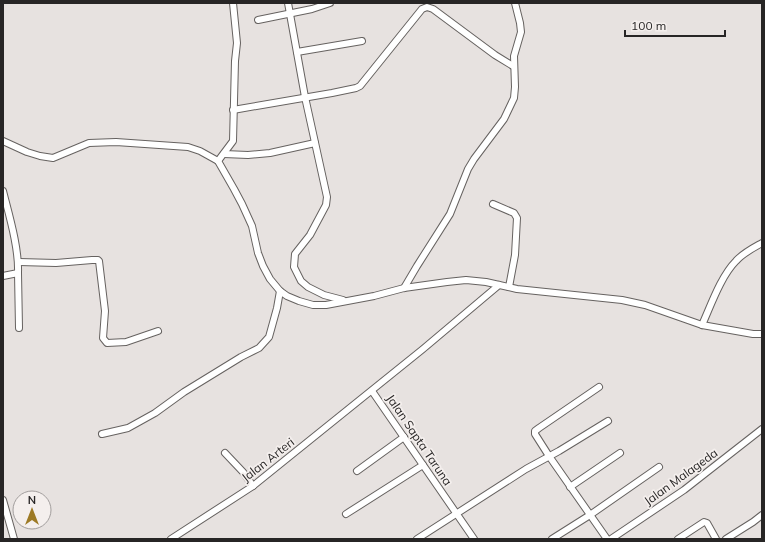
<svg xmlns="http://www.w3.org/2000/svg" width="765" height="542" font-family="Mulish,sans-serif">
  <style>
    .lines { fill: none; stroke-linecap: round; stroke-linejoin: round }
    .minor-casing { stroke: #666260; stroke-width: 8 }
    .minor { stroke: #fff; stroke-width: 6 }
    .labels { text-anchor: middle; stroke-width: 3.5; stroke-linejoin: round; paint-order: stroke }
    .street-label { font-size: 12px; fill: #272525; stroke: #f4efed }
  </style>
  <rect width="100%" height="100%" fill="#e7e2e0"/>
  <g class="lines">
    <defs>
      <g id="minor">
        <path d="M 288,3 L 305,97 L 327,197 L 326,205 L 310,235 L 295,254 L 294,267 L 301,281 L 308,287 L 324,295 L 343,300"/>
        <path d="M 258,20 L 312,9 L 330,3"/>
        <path d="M 297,52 L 362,41"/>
        <path d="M 233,110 L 332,93 L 356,88 L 360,86 L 422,9 L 427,7 L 433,9 L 495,55 L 513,66"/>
        <path d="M 3,141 L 27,152 L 40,156 L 53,158 L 89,143 L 116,142 L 188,147 L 200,151 L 218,161 L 234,189 L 242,204 L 252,226 L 258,253 L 263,266 L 270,279 L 280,291 L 287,296 L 299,301 L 313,305 L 326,305 L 374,296 L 404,288 L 447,282 L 466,280 L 486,282 L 517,289 L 622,300 L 645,305 L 702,325 L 753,334 L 762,334"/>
        <path d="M 224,154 L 248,155 L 270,153 L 315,143"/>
        <path d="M 218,161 L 233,141 L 235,61 L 237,43 L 233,3"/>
        <path d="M 3,191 C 9,215 19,248 18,273 L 3,276"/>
        <path d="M 493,204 L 514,213 L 517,218 L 515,255 L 509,287"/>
        <path d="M 19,262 L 56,263 L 92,260 L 98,260 L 99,261 L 105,311 L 103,338 L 107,343 L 126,342 L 158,331"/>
        <path d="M 18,273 L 19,328"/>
        <path d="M 404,288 L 417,266 L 450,214 L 468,169 L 474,159 L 504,119 L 514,98 L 515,87 L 514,56 L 521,32 L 520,23 L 515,3"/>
        <path d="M 702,325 C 711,305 721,276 736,261 C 743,253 753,248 762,243"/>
        <path d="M 599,387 L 539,428 L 535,431 L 535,434 L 549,456 L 607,539"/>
        <path d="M 372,391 L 474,539"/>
        <path d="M 102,434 L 128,428 L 155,413 L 184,392 L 241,357 L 259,348 L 269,337 L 277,308 L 280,291"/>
        <path d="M 225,453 L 243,472 L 253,486"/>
        <path d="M 357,471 L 404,437"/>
        <path d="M 570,487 L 620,453"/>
        <path d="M 3,500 L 14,539"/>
        <path d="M 346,514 L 423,465"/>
        <path d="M 171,539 L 253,486 L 423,349 L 499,285"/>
        <path d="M 417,539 L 526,469 L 559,451 L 608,421"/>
        <path d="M 552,539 L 590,515 L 659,467"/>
        <path d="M 611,539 L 684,490 L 762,429"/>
        <path d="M 678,539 L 704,522 L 707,523 L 716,539"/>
        <path d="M 726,539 L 753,522 L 762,515"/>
      </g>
    </defs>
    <use href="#minor" class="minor-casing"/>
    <use href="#minor" class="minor"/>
  </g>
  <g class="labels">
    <g class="street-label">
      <text transform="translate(419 440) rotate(56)" y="4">Jalan Sapta Taruna</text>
      <text transform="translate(268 460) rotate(-38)" y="4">Jalan Arteri</text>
      <text transform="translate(681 477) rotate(-36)" y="4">Jalan Malageda</text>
    </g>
  </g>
  <rect width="765" height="542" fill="none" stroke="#272525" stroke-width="8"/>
  <g transform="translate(32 510)"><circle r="19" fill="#f4efed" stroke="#a29e9d"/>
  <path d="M0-3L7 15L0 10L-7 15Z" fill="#9d7a25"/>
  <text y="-6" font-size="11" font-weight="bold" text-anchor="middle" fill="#272525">N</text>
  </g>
  <path d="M625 30v6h100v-6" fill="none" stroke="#272525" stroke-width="2"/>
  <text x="631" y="30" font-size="12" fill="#272525" stroke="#f4efed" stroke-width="3" paint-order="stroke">100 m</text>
</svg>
